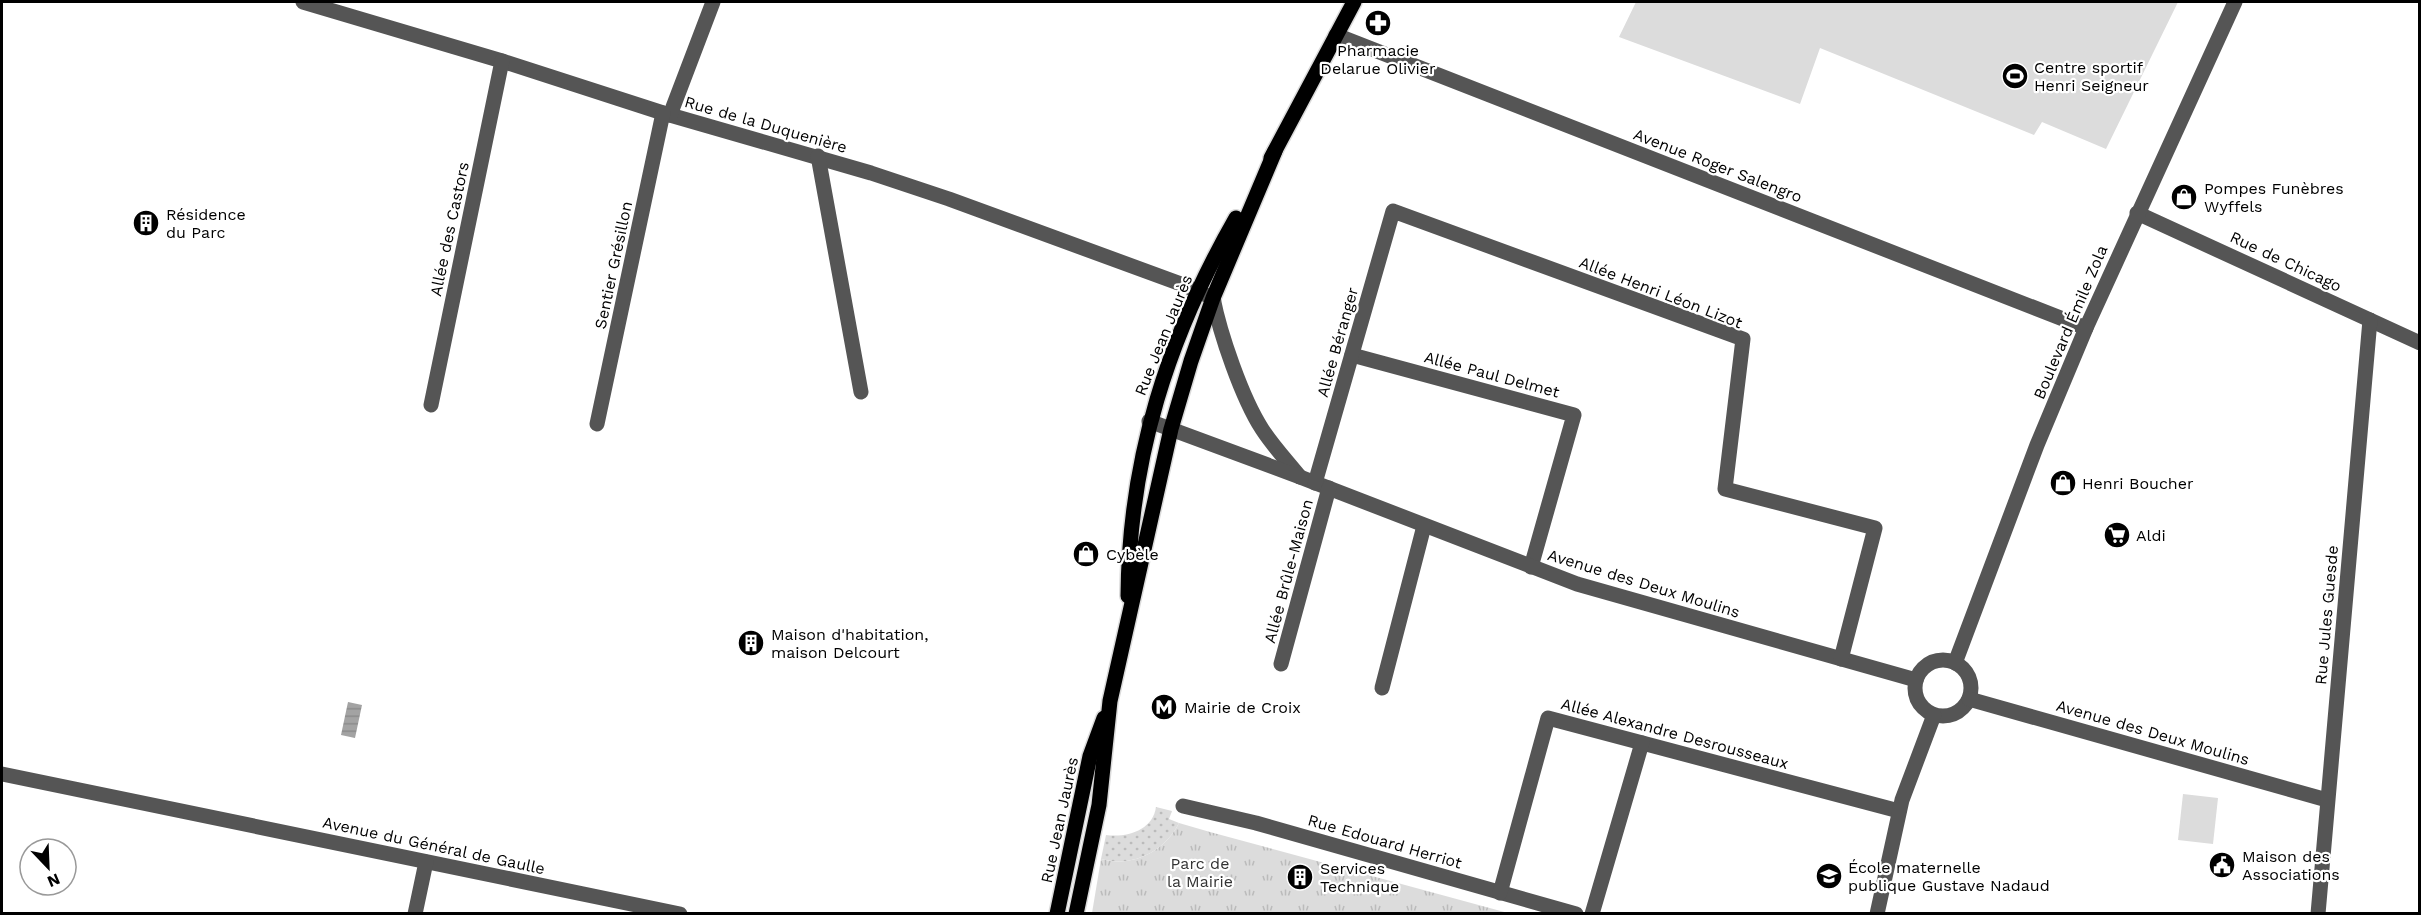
<svg xmlns="http://www.w3.org/2000/svg" width="2421" height="915" font-family="'Work Sans',sans-serif">
  <style>
    .grass { fill: url(#grass-dots) }
    .park { fill: url(#park-tufts) }
    .garden { fill: #dcdcdc }
    .water { fill: url(#water-rules) }
    .lines { fill: none; stroke-linecap: round; stroke-linejoin: round }
    .major-casing { stroke: #dbdbdb; stroke-width: 18 }
    .minor { stroke: #555; stroke-width: 15 }
    .major { stroke: #000; stroke-width: 15 }
    .labels { text-anchor: middle; stroke-width: 4.5; stroke-linejoin: round; paint-order: stroke }
    .poi-label { font-size: 16px; fill: #000; stroke: #fff; text-anchor: start }
    .street-label { font-size: 16px; fill: #000; stroke: #fff }
    .park-label { font-size: 16px; fill: #333; stroke: #fff }
  </style>
  <defs>
    <pattern id="grass-dots" width="8" height="8" patternUnits="userSpaceOnUse" patternTransform="scale(1.5)"><rect width="8" height="8" fill="#dcdcdc"/><path d="M2 2h.1M6 6h.1" fill="none" stroke="#bbb" stroke-width="1.8" stroke-linecap="round"/></pattern>
    <pattern id="park-tufts" width="24" height="20" patternUnits="userSpaceOnUse" patternTransform="scale(1.5)"><rect width="24" height="20" fill="#dcdcdc"/><path d="M3 7l-1-3M5 7V3M7 7l1-3M15 17l-1-3M17 17v-4M19 17l1-3" fill="none" stroke="#bbb"/></pattern>
    <pattern id="water-rules" width="6" height="5" patternUnits="userSpaceOnUse" patternTransform="scale(1.5)"><rect width="6" height="5" fill="#a3a3a3"/><path d="M0 2.5h6" fill="none" stroke="#8b8b8b"/></pattern>
  </defs>
  <rect width="100%" height="100%" fill="#fff"/>
  <path class="grass" d="M 1156,807 L 1172,811 L 1169,819 L 1179,823 C 1165,851 1133,868 1101,859 L 1106,835 C 1127,838 1153,830 1156,807 Z"/>
  <path class="park" d="M 1179,823 L 1210,832 L 1508,913 L 1092,913 L 1101,859 C 1133,868 1165,851 1179,823 Z"/>
  <g class="garden">
    <path d="M 1636,2 L 2178,2 L 2106,149 L 2042,122 L 2034,135 L 1820,48 L 1800,104 L 1619,37 Z"/>
    <path d="M 2183,794 L 2218,798 L 2213,844 L 2178,840 Z"/>
  </g>
  <path class="water" d="M 348,702 L 362,705 L 355,738 L 341,735 Z"/>
  <g class="lines">
    <defs>
      <g id="major">
        <path d="M 1271,158 L 1354,2"/>
        <path d="M 1128,596 C 1129,458 1168,337 1236,218"/>
        <path d="M 1057,914 L 1090,756 L 1104,718"/>
        <path d="M 1076,914 L 1099,805 L 1110,701 L 1171,429 L 1191,361 L 1213,298 L 1275,151"/>
      </g>
    </defs>
    <use href="#major" class="major-casing"/>
    <g class="minor">
      <path d="M 303,2 L 502,61 L 663,113 L 871,173 L 949,199 L 1181,284 L 1213,298 C 1220,334 1242,398 1262,429 C 1273,446 1287,461 1300,477"/>
      <path d="M 1336,35 L 2086,328"/>
      <path d="M 670,115 L 713,2"/>
      <path d="M 818,156 L 861,392"/>
      <path d="M 2137,213 L 2420,343"/>
      <path d="M 1352,355 L 1574,415 L 1531,567"/>
      <path d="M 431,405 L 502,61"/>
      <path d="M 1149,421 L 1300,477 L 1577,584 L 1916,680"/>
      <path d="M 597,424 L 663,113"/>
      <path d="M 1315,483 L 1393,211 L 1743,339 L 1725,489 L 1875,528 L 1841,659"/>
      <circle cx="1943" cy="688" r="28"/>
      <path d="M 1955,663 L 2037,445 L 2086,328 L 2235,2"/>
      <path d="M 1281,664 L 1329,488"/>
      <path d="M 1382,688 L 1424,526"/>
      <path d="M 1969,699 L 2327,800"/>
      <path d="M 2,774 L 680,914"/>
      <path d="M 1183,806 L 1256,823 L 1576,914"/>
      <path d="M 1500,893 L 1548,718 L 1899,811"/>
      <path d="M 415,914 L 426,862"/>
      <path d="M 1592,914 L 1642,743"/>
      <path d="M 1877,914 L 1902,800 L 1934,715"/>
      <path d="M 2318,914 L 2370,320"/>
    </g>
    <use href="#major" class="major"/>
  </g>
  <defs>
    <symbol id="pharmacy-disc" viewBox="-11 -11 22 22"><circle r="9.5" fill="#000" stroke="#fff"/><path d="M-2-6h4v4h4v4h-4v4h-4v-4h-4v-4h4Z" fill="#fff"/></symbol>
    <symbol id="stadium-disc" viewBox="-11 -11 22 22"><circle r="9.5" fill="#000" stroke="#fff"/><path d="M0-5a6.5 5 0 1 0 0 10a6.5 5 0 1 0 0-10ZM-3.5-1.8h7v3.6h-7Z" fill="#fff"/></symbol>
    <symbol id="shop-disc" viewBox="-11 -11 22 22"><circle r="9.5" fill="#000" stroke="#fff"/><path d="M-5-2.5h2.3a2.7 3.5 0 0 1 5.4 0H5L5.5 6h-11ZM-1.5-2.5h3a1.5 2.3 0 0 0-3 0Z" fill="#fff"/></symbol>
    <symbol id="building-disc" viewBox="-11 -11 22 22"><circle r="9.5" fill="#000" stroke="#fff"/><path d="M-4-6H4V6H1V3H-1V6H-4ZM-2.5-4.3h1.7v1.8h-1.7ZM.8-4.3h1.7v1.8H.8ZM-2.5-1h1.7V.8h-1.7ZM.8-1h1.7V.8H.8Z" fill="#fff"/></symbol>
    <symbol id="supermarket-disc" viewBox="-11 -11 22 22"><circle r="9.5" fill="#000" stroke="#fff"/><path d="M-6-5.5h2.5l.6 2H6L4.5 2H-2.5L-4.4-4H-6ZM-1.5 3.2a1.3 1.3 0 1 0 .1 0ZM3 3.2a1.3 1.3 0 1 0 .1 0Z" fill="#fff"/></symbol>
    <symbol id="metro-disc" viewBox="-11 -11 22 22"><circle r="9.5" fill="#000" stroke="#fff"/><path d="M-5.5 5V-5H-3L0 0L3-5H5.5V5H3V-.5L0 4L-3-.5V5Z" fill="#fff"/></symbol>
    <symbol id="civic-disc" viewBox="-11 -11 22 22"><circle r="9.5" fill="#000" stroke="#fff"/><path d="M-.6-6.5H3V-4.5H.6V-3L4-1V1h2V6H-6V1h2V-1L-.6-3ZM-1.2 2.5V6h2.4V2.5Z" fill="#fff"/></symbol>
    <symbol id="school-disc" viewBox="-11 -11 22 22"><circle r="9.5" fill="#000" stroke="#fff"/><path d="M0-5L7-2L0 1L-7-2ZM-4 1L0 2.5L4 1V4Q0 6-4 4Z" fill="#fff"/></symbol>
  </defs>
  <g fill-rule="evenodd">
    <use href="#pharmacy-disc" x="1363" y="8" width="30" height="30"/>
    <use href="#stadium-disc" x="2000" y="61" width="30" height="30"/>
    <use href="#shop-disc" x="2169" y="182" width="30" height="30"/>
    <use href="#building-disc" x="131" y="208" width="30" height="30"/>
    <use href="#shop-disc" x="2048" y="468" width="30" height="30"/>
    <use href="#supermarket-disc" x="2102" y="520" width="30" height="30"/>
    <use href="#shop-disc" x="1071" y="539" width="30" height="30"/>
    <use href="#building-disc" x="736" y="628" width="30" height="30"/>
    <use href="#metro-disc" x="1149" y="692" width="30" height="30"/>
    <use href="#civic-disc" x="2207" y="850" width="30" height="30"/>
    <use href="#school-disc" x="1814" y="861" width="30" height="30"/>
    <use href="#building-disc" x="1285" y="862" width="30" height="30"/>
  </g>
  <g class="labels">
    <g class="poi-label">
      <text x="1378" y="56" text-anchor="middle">Pharmacie<tspan x="1378" dy="18">Delarue Olivier</tspan></text>
      <text x="2034" y="73">Centre sportif<tspan x="2034" dy="18">Henri Seigneur</tspan></text>
      <text x="2204" y="194">Pompes Funèbres<tspan x="2204" dy="18">Wyffels</tspan></text>
      <text x="166" y="220">Résidence<tspan x="166" dy="18">du Parc</tspan></text>
      <text x="2082" y="489">Henri Boucher</text>
      <text x="2136" y="541">Aldi</text>
      <text x="1106" y="560">Cybèle</text>
      <text x="771" y="640">Maison d'habitation,<tspan x="771" dy="18">maison Delcourt</tspan></text>
      <text x="1184" y="713">Mairie de Croix</text>
      <text x="2242" y="862">Maison des<tspan x="2242" dy="18">Associations</tspan></text>
      <text x="1848" y="873">École maternelle<tspan x="1848" dy="18">publique Gustave Nadaud</tspan></text>
      <text x="1320" y="874">Services<tspan x="1320" dy="18">Technique</tspan></text>
    </g>
    <g class="street-label">
      <text transform="translate(766 124) rotate(16)" y="6">Rue de la Duquenière</text>
      <text transform="translate(1718 165) rotate(21)" y="6">Avenue Roger Salengro</text>
      <text transform="translate(449 229) rotate(-78)" y="6">Allée des Castors</text>
      <text transform="translate(2286 261) rotate(25)" y="6">Rue de Chicago</text>
      <text transform="translate(613 265) rotate(-78)" y="6">Sentier Grésillon</text>
      <text transform="translate(1661 292) rotate(21)" y="6">Allée Henri Léon Lizot</text>
      <text transform="translate(2070 322) rotate(-67)" y="6">Boulevard Émile Zola</text>
      <text transform="translate(1163 335) rotate(-68)" y="6">Rue Jean Jaurès</text>
      <text transform="translate(1337 342) rotate(-74)" y="6">Allée Béranger</text>
      <text transform="translate(1492 374) rotate(15)" y="6">Allée Paul Delmet</text>
      <text transform="translate(1288 571) rotate(-75)" y="6">Allée Brûle-Maison</text>
      <text transform="translate(1644 583) rotate(17)" y="6">Avenue des Deux Moulins</text>
      <text transform="translate(2326 615) rotate(-85)" y="6">Rue Jules Guesde</text>
      <text transform="translate(2153 732) rotate(16)" y="6">Avenue des Deux Moulins</text>
      <text transform="translate(1675 733) rotate(15)" y="6">Allée Alexandre Desrousseaux</text>
      <text transform="translate(1059 820) rotate(-78)" y="6">Rue Jean Jaurès</text>
      <text transform="translate(1385 841) rotate(16)" y="6">Rue Edouard Herriot</text>
      <text transform="translate(434 845) rotate(12)" y="6">Avenue du Général de Gaulle</text>
    </g>
    <g class="park-label">
      <text x="1200" y="869">Parc de<tspan x="1200" dy="18">la Mairie</tspan></text>
    </g>
  </g>
  <rect width="2421" height="915" fill="none" stroke="#000000" stroke-width="6"/>
  <g transform="translate(48 867) rotate(157)"><circle r="28" fill="#ffffff" stroke="#999999" stroke-width="1.5"/>
  <path d="M0-4.5L10 22L0 15L-10 22Z" fill="#000000"/>
  <text y="-9" font-size="16" font-weight="bold" text-anchor="middle" fill="#000000">N</text>
  </g>
</svg>
